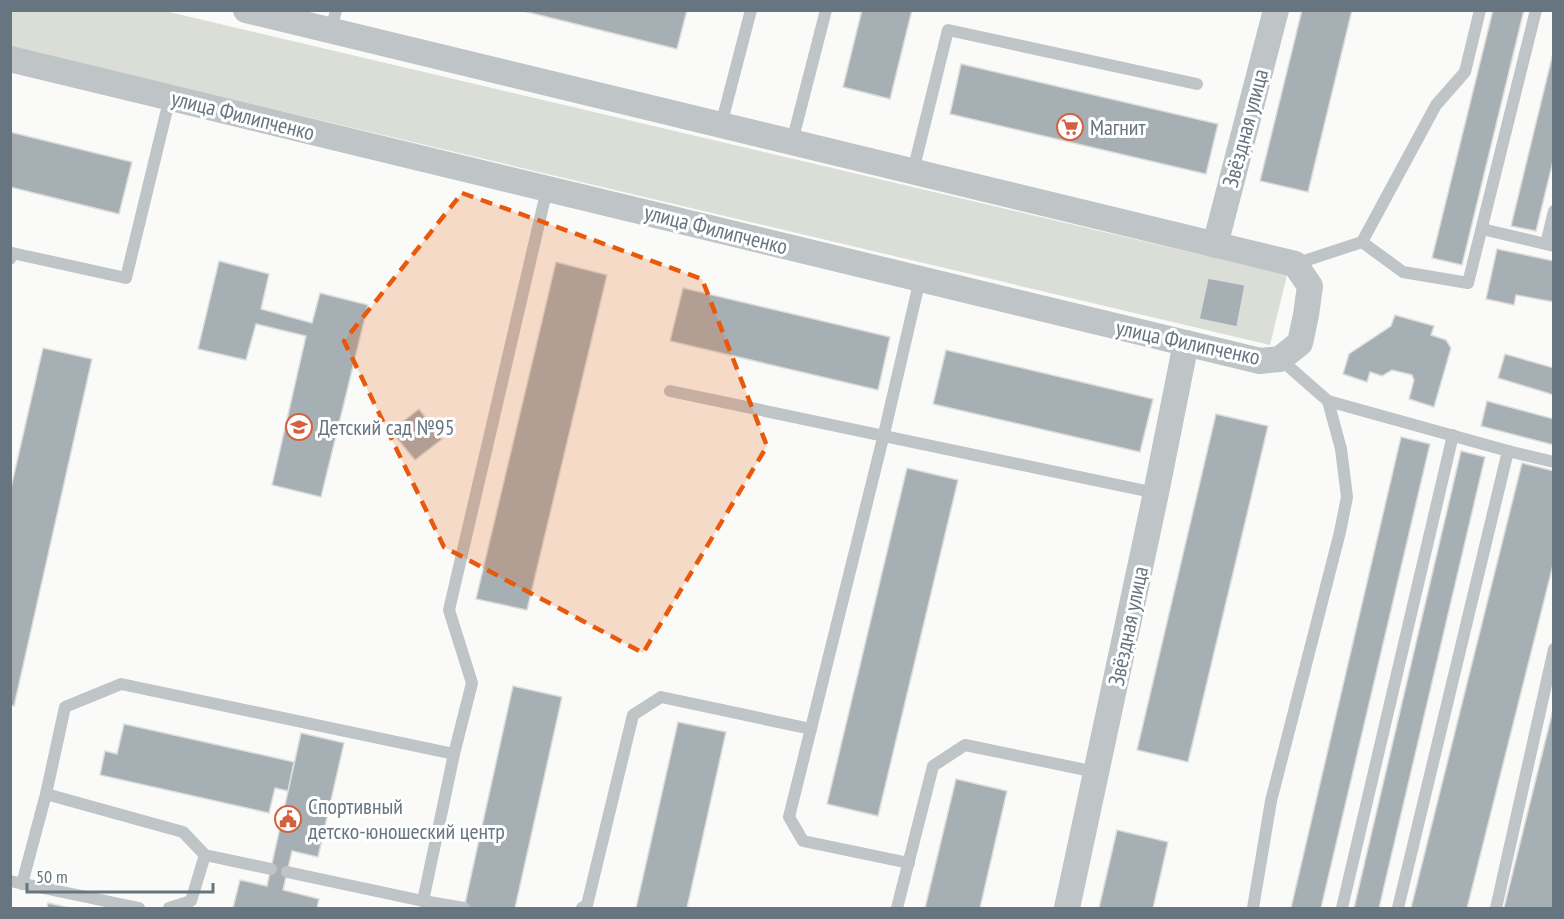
<svg xmlns="http://www.w3.org/2000/svg" width="1564" height="919" font-family="'PT Sans Narrow',sans-serif">
  <style>
    .green { fill: #daded7 }
    .building { fill: #a6afb4; stroke: #dcdcda; stroke-width: 1.5 }
    .lines { fill: none; stroke-linecap: round; stroke-linejoin: round }
    .service { stroke: #bfc4c7; stroke-width: 12 }
    .minor { stroke: #bfc4c7; stroke-width: 26 }
    .marked { fill: #e8590c; fill-opacity: 0.2; stroke: #e8590c; stroke-width: 4.5; stroke-dasharray: 12 8; stroke-linejoin: round }
    .labels { text-anchor: middle; stroke-width: 6; stroke-linejoin: round; paint-order: stroke }
    .street-label { font-size: 22px; fill: #667580; stroke: #fff }
    .poi-label { font-size: 22px; fill: #667580; stroke: #fff; text-anchor: start }
  </style>
  <rect width="100%" height="100%" fill="#fafaf8"/>
  <path class="green" d="M 11,11 L 165,11 L 1287,275 L 1270,345 L 11,47 Z"/>
  <g class="building">
    <path d="M 519,10 L 687,10 L 677,49 Z"/>
    <path d="M 862,10 L 912,10 L 890,99 L 843,87 Z"/>
    <path d="M 1302,10 L 1352,10 L 1308,192 L 1260,181 Z"/>
    <path d="M 1493,10 L 1524,10 L 1462,265 L 1432,258 Z"/>
    <path d="M 1554,49 L 1554,157 L 1536,231 L 1511,226 Z"/>
    <path d="M 961,64 L 1218,124 L 1206,174 L 950,114 Z"/>
    <path d="M 10,132 L 132,162 L 119,214 L 10,187 Z"/>
    <path d="M 1497,249 L 1554,261 L 1554,302 L 1516,295 L 1514,305 L 1486,299 Z"/>
    <path d="M 219,261 L 269,274 L 261,309 L 312,323 L 320,293 L 368,305 L 321,497 L 272,485 L 306,336 L 256,324 L 246,360 L 198,349 Z"/>
    <path d="M 556,262 L 607,275 L 527,610 L 476,599 Z"/>
    <path d="M 1208,278 L 1245,285 L 1237,327 L 1199,319 Z"/>
    <path d="M 683,288 L 890,337 L 878,390 L 670,341 Z"/>
    <path d="M 1395,315 L 1434,326 L 1431,335 L 1446,340 L 1451,348 L 1434,407 L 1409,399 L 1414,380 L 1412,375 L 1392,370 L 1382,376 L 1370,372 L 1367,382 L 1343,374 L 1349,354 L 1391,326 Z"/>
    <path d="M 43,348 L 92,359 L 14,706 L 10,705 L 10,492 Z"/>
    <path d="M 946,350 L 1153,399 L 1140,452 L 933,404 Z"/>
    <path d="M 1505,354 L 1554,368 L 1554,395 L 1498,378 Z"/>
    <path d="M 1487,401 L 1554,419 L 1554,445 L 1481,426 Z"/>
    <path d="M 419,409 L 442,439 L 415,460 L 391,431 Z"/>
    <path d="M 1216,414 L 1268,426 L 1188,762 L 1137,750 Z"/>
    <path d="M 1401,437 L 1430,444 L 1321,908 L 1291,908 Z"/>
    <path d="M 1461,451 L 1485,457 L 1379,908 L 1354,908 Z"/>
    <path d="M 1522,463 L 1554,471 L 1554,561 L 1467,908 L 1411,908 Z"/>
    <path d="M 907,468 L 958,480 L 878,816 L 827,804 Z"/>
    <path d="M 513,686 L 562,697 L 515,908 L 464,908 Z"/>
    <path d="M 1554,706 L 1554,908 L 1504,908 Z"/>
    <path d="M 678,722 L 726,732 L 687,908 L 636,908 Z"/>
    <path d="M 124,724 L 294,762 L 288,791 L 275,788 L 269,813 L 100,775 L 105,751 L 117,754 Z"/>
    <path d="M 301,733 L 344,743 L 318,857 L 292,851 L 283,890 L 319,899 L 317,908 L 233,908 L 240,880 L 267,886 Z"/>
    <path d="M 956,779 L 1007,791 L 980,908 L 925,908 Z"/>
    <path d="M 1117,830 L 1168,842 L 1153,908 L 1099,908 Z"/>
    <path d="M 48,903 L 70,908 L 47,908 Z"/>
  </g>
  <g class="lines">
    <g class="service">
      <path d="M 331,31 L 336,10"/>
      <path d="M 721,125 L 751,10"/>
      <path d="M 792,142 L 826,10"/>
      <path d="M 913,171 L 948,30 L 1197,84"/>
      <path d="M 1482,229 L 1554,246"/>
      <path d="M 1362,242 L 1403,272 L 1468,283 L 1536,10"/>
      <path d="M 1546,244 L 1554,211"/>
      <path d="M 10,259 L 12,253 L 126,278 L 170,97"/>
      <path d="M 1295,264 L 1362,242 L 1436,105 L 1465,72 L 1480,10"/>
      <path d="M 1280,359 L 1328,401 L 1508,451 L 1398,908"/>
      <path d="M 670,391 L 1156,493"/>
      <path d="M 1508,451 L 1554,462"/>
      <path d="M 909,863 L 803,841 L 789,817 L 884,434 L 920,279"/>
      <path d="M 271,869 L 205,855 L 183,832 L 46,794 L 65,707 L 121,684 L 454,754"/>
      <path d="M 287,872 L 423,901 L 454,754 L 472,683 L 449,610 L 547,189"/>
      <path d="M 10,881 L 139,908"/>
      <path d="M 22,884 L 46,794"/>
      <path d="M 423,901 L 464,908"/>
      <path d="M 169,908 L 191,901 L 205,855"/>
      <path d="M 582,908 L 587,905 L 633,715 L 661,697 L 811,729"/>
      <path d="M 897,908 L 933,766 L 965,745 L 1096,772"/>
      <path d="M 1253,908 L 1271,801 L 1340,532 L 1347,497 L 1341,449 L 1328,401"/>
      <path d="M 1342,908 L 1453,435"/>
      <path d="M 1496,908 L 1554,649"/>
    </g>
    <g class="minor">
      <path d="M 10,59 L 1260,361 L 1280,359 L 1300,343 L 1306,315 L 1310,286 L 1295,264 L 246,10"/>
      <path d="M 1215,245 L 1276,10"/>
      <path d="M 1067,908 L 1156,493 L 1186,343"/>
    </g>
  </g>
  <path class="marked" d="M 462,193 L 702,279 L 767,446 L 643,653 L 444,547 L 344,341 Z"/>
  <defs>
    <symbol id="supermarket-ring" viewBox="-11 -11 22 22"><circle r="9.5" fill="#fff" stroke="#d4613d" stroke-width="1.5"/><path d="M-6-5.5h2.5l.6 2H6L4.5 2H-2.5L-4.4-4H-6ZM-1.5 3.2a1.3 1.3 0 1 0 .1 0ZM3 3.2a1.3 1.3 0 1 0 .1 0Z" fill="#d4613d"/></symbol>
    <symbol id="school-ring" viewBox="-11 -11 22 22"><circle r="9.5" fill="#fff" stroke="#d4613d" stroke-width="1.5"/><path d="M0-5L7-2L0 1L-7-2ZM-4 1L0 2.5L4 1V4Q0 6-4 4Z" fill="#d4613d"/></symbol>
    <symbol id="civic-ring" viewBox="-11 -11 22 22"><circle r="9.5" fill="#fff" stroke="#d4613d" stroke-width="1.5"/><path d="M-.6-6.5H3V-4.5H.6V-3L4-1V1h2V6H-6V1h2V-1L-.6-3ZM-1.2 2.5V6h2.4V2.5Z" fill="#d4613d"/></symbol>
  </defs>
  <g fill-rule="evenodd">
    <use href="#supermarket-ring" x="1055" y="112" width="30" height="30"/>
    <use href="#school-ring" x="284" y="412" width="30" height="30"/>
    <use href="#civic-ring" x="273" y="804" width="30" height="30"/>
  </g>
  <g class="labels">
    <g class="street-label">
      <text transform="translate(243 115) rotate(14)" y="8">улица Филипченко</text>
      <text transform="translate(1245 128) rotate(-75)" y="8">Звёздная улица</text>
      <text transform="translate(716 229) rotate(14)" y="8">улица Филипченко</text>
      <text transform="translate(1188 342) rotate(12)" y="8">улица Филипченко</text>
      <text transform="translate(1128 626) rotate(-78)" y="8">Звёздная улица</text>
    </g>
    <g class="poi-label">
      <text x="1090" y="135">Магнит</text>
      <text x="318" y="435">Детский сад №95</text>
      <text x="308" y="814">Спортивный<tspan x="308" dy="25">детско-юношеский центр</tspan></text>
    </g>
  </g>
  <rect width="1564" height="919" fill="none" stroke="#667580" stroke-width="24"/>
  <path d="M27 883v9h186v-9" fill="none" stroke="#667580" stroke-width="3"/>
  <text x="36" y="883" font-size="18" fill="#667580" stroke="#ffffff" stroke-width="4.5" paint-order="stroke">50 m</text>
</svg>
